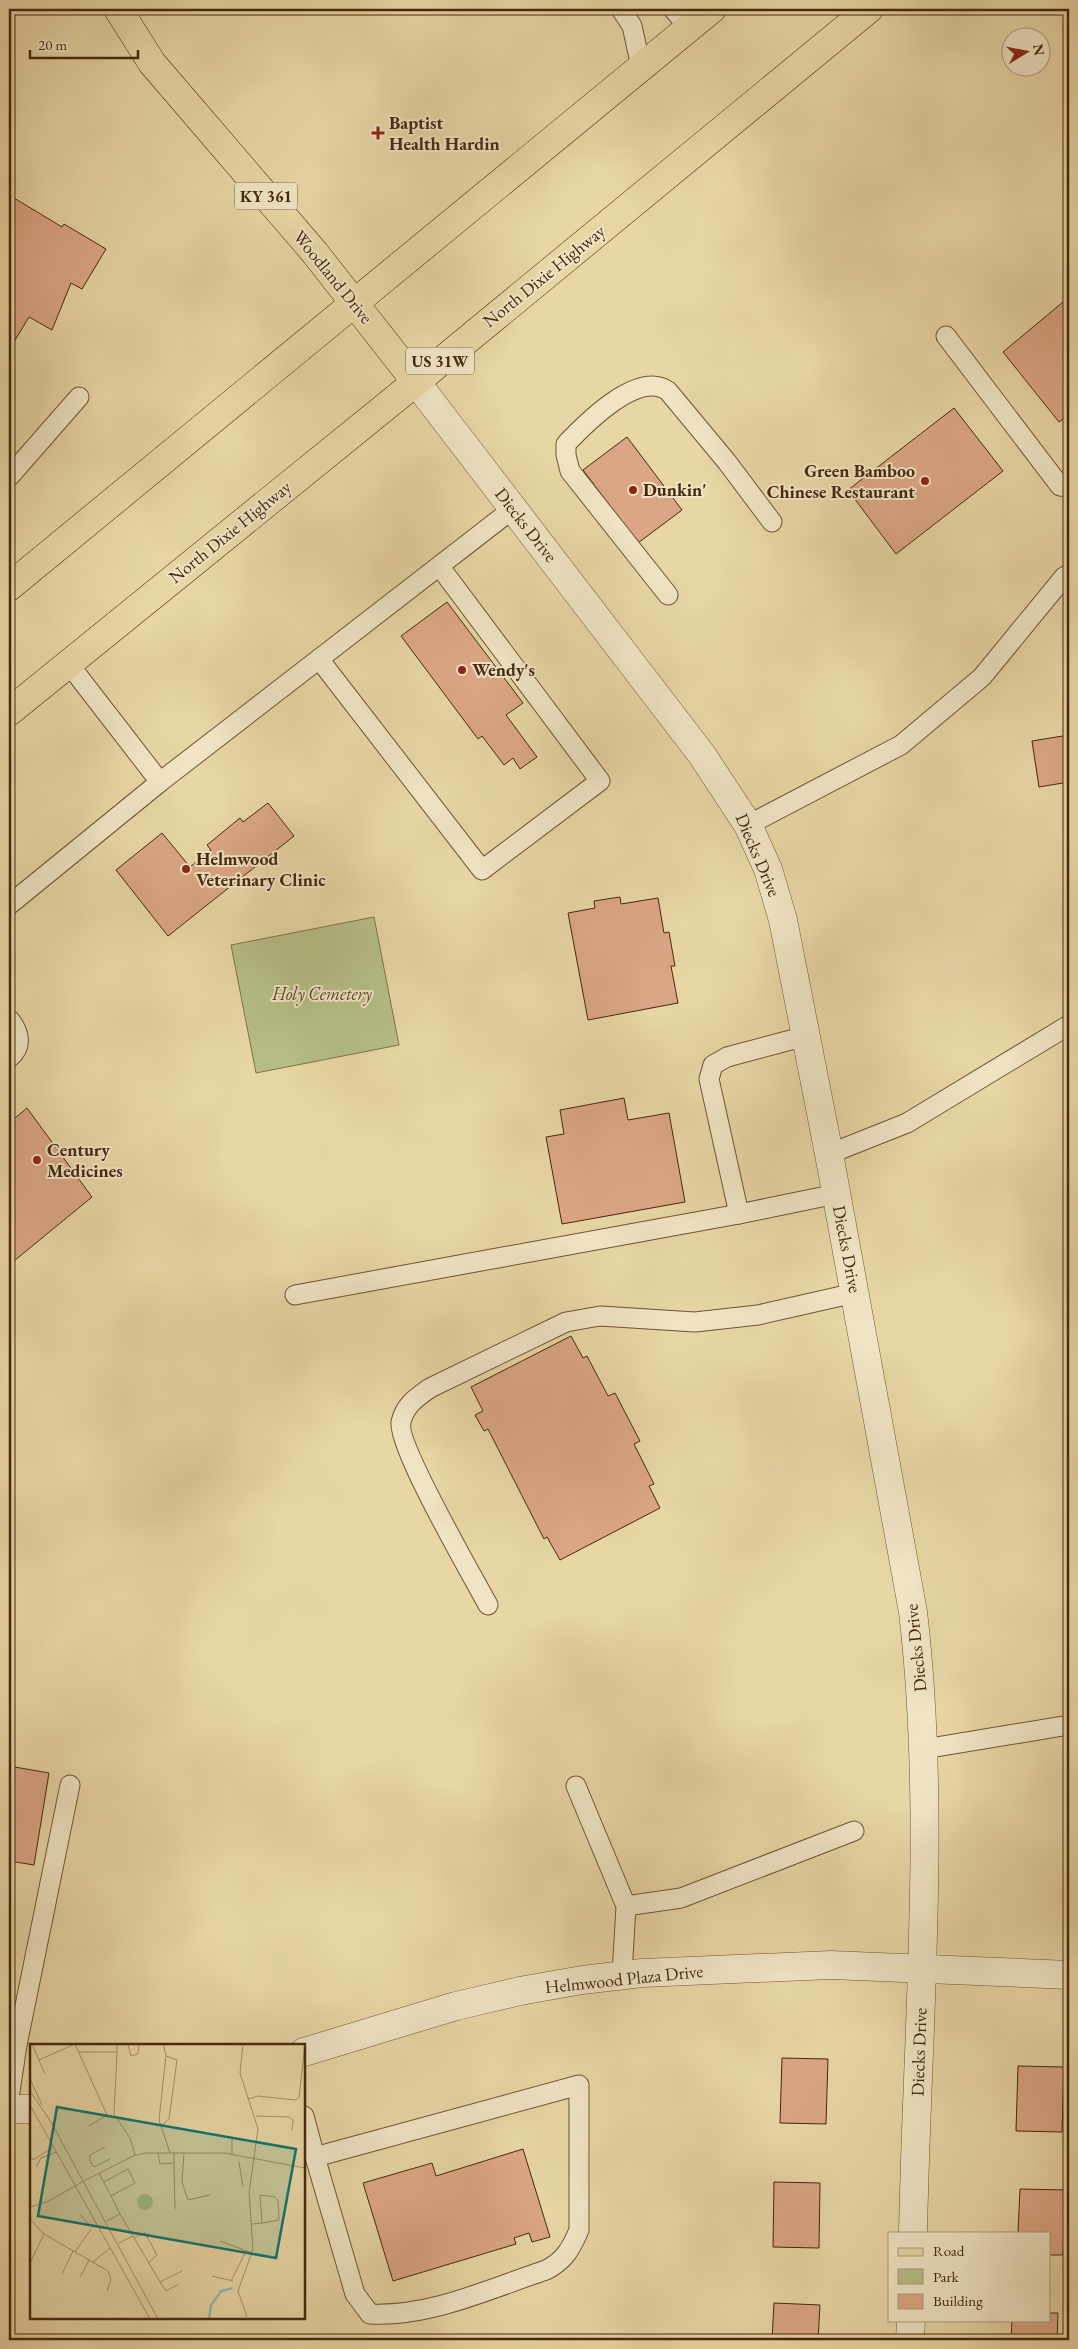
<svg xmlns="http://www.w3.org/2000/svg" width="1078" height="2349" font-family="'EB Garamond',serif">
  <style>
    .green { fill: #b6be86; stroke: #7e734a }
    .building { fill: #dba685; stroke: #46280f }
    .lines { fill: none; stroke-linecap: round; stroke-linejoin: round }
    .lane-casing { stroke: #6e5434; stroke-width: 21 }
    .street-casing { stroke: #6e5434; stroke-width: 29 }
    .primary-casing { stroke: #46280f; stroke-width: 29 }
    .lane { stroke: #f0e4c4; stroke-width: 19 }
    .street { stroke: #f0e4c4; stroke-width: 28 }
    .primary { stroke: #e8d6a5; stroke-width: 28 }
    .poi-dot { fill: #8f2418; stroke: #f0e4c4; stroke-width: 2 }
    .labels { text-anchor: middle; stroke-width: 4; stroke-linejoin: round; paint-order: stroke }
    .shield { fill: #f0e4c4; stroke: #796045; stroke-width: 1 }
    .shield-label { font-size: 16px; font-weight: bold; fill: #46280f }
    .poi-label { font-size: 18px; font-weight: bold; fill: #46280f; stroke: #f0e4c4; text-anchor: start }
    .street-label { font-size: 18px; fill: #46280f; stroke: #f0e4c4 }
    .park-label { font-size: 18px; font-style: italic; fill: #5c4627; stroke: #f0e4c4 }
    .inset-river { fill: none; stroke: #98b8ad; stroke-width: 2.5 }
    .inset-road { fill: none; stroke: #a79069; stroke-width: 1 }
    .view { fill: #0f766e; fill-opacity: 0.15; stroke: #0f766e; stroke-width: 2.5 }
    .inset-edge { fill: none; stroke: #46280f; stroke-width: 2.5 }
  </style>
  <rect width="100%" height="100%" fill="#e8d6a5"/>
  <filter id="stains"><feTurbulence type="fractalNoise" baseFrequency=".004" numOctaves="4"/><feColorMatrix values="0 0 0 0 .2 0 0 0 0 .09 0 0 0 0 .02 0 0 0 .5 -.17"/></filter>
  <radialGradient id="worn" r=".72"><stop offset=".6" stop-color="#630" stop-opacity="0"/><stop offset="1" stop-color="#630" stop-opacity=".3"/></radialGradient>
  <path class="green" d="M 374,917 L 399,1045 L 256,1073 L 231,945 Z"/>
  <g class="building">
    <path d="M 9,195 L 62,227 L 64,224 L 106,249 L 82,289 L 71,283 L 52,330 L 29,317 L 9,350 Z"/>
    <path d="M 1069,297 L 1069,414 L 1059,422 L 1003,352 Z"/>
    <path d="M 954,408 L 1003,471 L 896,554 L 848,490 Z"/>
    <path d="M 627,437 L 682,510 L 638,543 L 583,470 Z"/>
    <path d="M 447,602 L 523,703 L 506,715 L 537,757 L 520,769 L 513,758 L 504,765 L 482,736 L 478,739 L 401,636 Z"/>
    <path d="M 1069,735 L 1069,782 L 1039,787 L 1032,741 Z"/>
    <path d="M 268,803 L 294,836 L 168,936 L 116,870 L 162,833 L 190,867 L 211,850 L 207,845 L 240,818 L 243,822 Z"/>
    <path d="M 620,897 L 621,904 L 658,898 L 664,933 L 669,932 L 675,966 L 671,966 L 678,1003 L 588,1020 L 568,913 L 595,908 L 594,901 Z"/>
    <path d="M 624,1098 L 628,1120 L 669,1113 L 685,1202 L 562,1224 L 546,1137 L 564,1134 L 560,1110 Z"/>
    <path d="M 27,1108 L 92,1197 L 9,1265 L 9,1123 Z"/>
    <path d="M 571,1336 L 583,1358 L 587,1356 L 608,1396 L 615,1393 L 640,1441 L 634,1444 L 654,1484 L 649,1486 L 660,1508 L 560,1560 L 547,1537 L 544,1539 L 488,1429 L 484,1431 L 475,1415 L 483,1411 L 471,1387 Z"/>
    <path d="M 9,1766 L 49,1773 L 34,1865 L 9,1861 Z"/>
    <path d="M 782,2058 L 828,2059 L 826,2124 L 780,2123 Z"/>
    <path d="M 1018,2066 L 1064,2067 L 1062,2132 L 1016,2131 Z"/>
    <path d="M 523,2149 L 550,2237 L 532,2242 L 529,2233 L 514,2238 L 516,2244 L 393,2281 L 363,2183 L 432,2163 L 436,2176 Z"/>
    <path d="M 774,2182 L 820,2183 L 819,2248 L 773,2247 Z"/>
    <path d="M 1020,2189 L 1066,2190 L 1063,2255 L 1049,2255 L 1049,2233 L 1018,2233 Z"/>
    <path d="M 774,2303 L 820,2305 L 818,2340 L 772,2340 Z"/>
    <path d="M 1049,2313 L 1058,2313 L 1057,2340 L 1011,2340 L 1012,2320 L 1049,2320 Z"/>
  </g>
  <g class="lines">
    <defs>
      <g id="lane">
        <path d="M 621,9 L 632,26 L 641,67"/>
        <path d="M 673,9 L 689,28"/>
        <path d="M 946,336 L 1060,486 L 1069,487"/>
        <path d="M 9,477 L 79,397"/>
        <path d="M 440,567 L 600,781 L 482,870 L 319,659 L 514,508"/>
        <path d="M 668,595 L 570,471 L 566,455 L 566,444 C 586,423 638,370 668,391 L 727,462 L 772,522"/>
        <path d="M 68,663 L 160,782 L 319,659"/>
        <path d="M 748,825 L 901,745 L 982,677 L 1064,577 L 1069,574"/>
        <path d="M 9,905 L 160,782"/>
        <path d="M 9,1019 C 20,1032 23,1047 9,1058"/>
        <path d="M 806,1036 L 727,1057 L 713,1065 L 709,1079 L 739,1214 L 836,1194"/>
        <path d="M 829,1154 L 907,1123 L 1069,1025"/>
        <path d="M 295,1295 L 739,1214"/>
        <path d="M 488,1605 C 473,1577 396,1444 401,1422 C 405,1405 416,1398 430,1388 L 566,1322 L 600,1316 L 695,1322 L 758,1315 L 855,1293"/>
        <path d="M 924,1749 L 1069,1725"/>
        <path d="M 576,1786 L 626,1906 L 622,1975"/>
        <path d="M 626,1906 L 681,1898 L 854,1831"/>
        <path d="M 9,2098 L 17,2045 L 70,1785"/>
        <path d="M 304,2116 L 315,2157 L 579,2085 L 579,2230 C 571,2249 564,2261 546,2270 C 489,2289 430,2317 370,2314 L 355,2294 L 315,2157"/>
      </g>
      <g id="street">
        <path d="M 416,382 L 702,755 L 748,825 L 768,869 L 783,920 L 829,1154 L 913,1612 C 937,1817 917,2026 913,2233"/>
        <path d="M 304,2052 L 456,2006 L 520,1991 L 582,1980 L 642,1973 L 831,1965 L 1069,1975"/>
        <path d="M 9,2109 L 31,2109"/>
        <path d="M 910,2340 L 911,2320"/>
      </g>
      <g id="primary">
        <path d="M 118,9 L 152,63 L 315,253 L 416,382"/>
        <path d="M 9,587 L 712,9"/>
        <path d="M 9,712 L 416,382 L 869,9"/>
      </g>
    </defs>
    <use href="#lane" class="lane-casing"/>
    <use href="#street" class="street-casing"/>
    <use href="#primary" class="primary-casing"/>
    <use href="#lane" class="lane"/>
    <use href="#street" class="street"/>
    <use href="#primary" class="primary"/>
  </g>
  <g class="poi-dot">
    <path d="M375.5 125.5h5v5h5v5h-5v5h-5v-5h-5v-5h5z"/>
    <circle cx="925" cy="481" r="5"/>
    <circle cx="633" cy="490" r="5"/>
    <circle cx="462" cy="670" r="5"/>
    <circle cx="186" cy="869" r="5"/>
    <circle cx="37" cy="1160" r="5"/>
  </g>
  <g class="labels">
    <g class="shield">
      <rect x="235" y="182.5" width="62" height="27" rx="4"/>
      <rect x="406" y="347.5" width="68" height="27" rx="4"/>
    </g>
    <g class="shield-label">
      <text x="266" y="202">KY 361</text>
      <text x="440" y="367">US 31W</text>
    </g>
    <g class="poi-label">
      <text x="389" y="129">Baptist<tspan x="389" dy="21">Health Hardin</tspan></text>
      <text x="915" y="477" text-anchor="end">Green Bamboo<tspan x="915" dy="21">Chinese Restaurant</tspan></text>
      <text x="643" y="496">Dunkin'</text>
      <text x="472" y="676">Wendy's</text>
      <text x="196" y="865">Helmwood<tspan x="196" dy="21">Veterinary Clinic</tspan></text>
      <text x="47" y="1156">Century<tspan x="47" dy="21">Medicines</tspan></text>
    </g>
    <g class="street-label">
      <text transform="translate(544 276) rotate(-39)" y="6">North Dixie Highway</text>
      <text transform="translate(333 277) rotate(51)" y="6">Woodland Drive</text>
      <text transform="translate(526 525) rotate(52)" y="6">Diecks Drive</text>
      <text transform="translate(230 532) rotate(-39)" y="6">North Dixie Highway</text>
      <text transform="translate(758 855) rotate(67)" y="6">Diecks Drive</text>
      <text transform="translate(847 1249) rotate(79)" y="6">Diecks Drive</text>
      <text transform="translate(916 1648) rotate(-96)" y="6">Diecks Drive</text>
      <text transform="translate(624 1979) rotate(-6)" y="6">Helmwood Plaza Drive</text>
      <text transform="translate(919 2052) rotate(-88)" y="6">Diecks Drive</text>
    </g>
    <g class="park-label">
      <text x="322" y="1000">Holy Cemetery</text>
    </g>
  </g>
  <g transform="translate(30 2044)">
    <rect width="275" height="275" fill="#e8d6a5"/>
    <path d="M107 158a8 8 0 1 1 16 0a8 8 0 1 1-16 0Z" fill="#b6be86"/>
    <path class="inset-river" d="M 179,275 L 181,261 L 191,247 L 203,244"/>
    <path class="inset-road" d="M 2,0 L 15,30M 45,0 L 77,71 L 59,82M 98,0 L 101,12 L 108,10 L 109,0M 133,0 L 136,11 L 129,76 L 140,109M 213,0 L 210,29 L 228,85 L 219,149 L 223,205 L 208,247 L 217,273M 49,8 L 87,8 L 87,0M 87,8 L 84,70 L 100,94 L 105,111M 9,16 L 45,0M 0,35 L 12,61M 0,47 L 23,81M 218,55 L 228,52 L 265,56 L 269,54 L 275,0M 0,61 L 120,275M 226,72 L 259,73 L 263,76 L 262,86M 21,78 L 128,275M 131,82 L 139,75 L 147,16 L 136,12M 75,103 L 60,111 L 60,117 L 64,123 L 80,115M 128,109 L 130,120 L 144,119 L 144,109M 154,109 L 152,138 L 158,156 L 180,151M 202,110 L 202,94M 0,115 L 5,115 L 23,103M 209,118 L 213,143M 144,119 L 145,165M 6,123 L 11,114 L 26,108M 69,129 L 81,152 L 105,139 L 98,125 L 74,138M 54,137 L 103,112 L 115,109 L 194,109 L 275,124M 0,163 L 17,158 L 54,137M 50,171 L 63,184M 0,175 L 14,190 L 78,227 L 81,235 L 77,247M 77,177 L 90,170 L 81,152M 222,180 L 232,179 L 230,151 L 245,153 L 248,157 L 249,176 L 232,179M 103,192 L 130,238 L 152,227M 104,194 L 115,189 L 127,211 L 118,219M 190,197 L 222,209M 89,199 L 103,192 L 90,170M 45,208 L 61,185M 63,218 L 80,204M 0,219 L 14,190M 32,230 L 43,207M 182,232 L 203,237M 50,233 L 59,216M 201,237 L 216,207M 130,238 L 136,247 L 149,240"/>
    <path class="view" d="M 27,63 L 266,105 L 246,214 L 8,172 Z"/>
    <rect width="275" height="275" class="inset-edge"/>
  </g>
  <rect width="1078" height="2349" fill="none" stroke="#e8d6a5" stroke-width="30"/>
  <rect x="10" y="10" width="1058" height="2329" fill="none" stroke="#46280f" stroke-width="2.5"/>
  <rect x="15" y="15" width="1048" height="2319" fill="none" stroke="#46280f"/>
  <rect x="888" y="2232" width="162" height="90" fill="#f0e4c4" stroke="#ac997c"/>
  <rect x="898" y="2248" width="25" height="8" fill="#e8d6a5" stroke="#ac997c"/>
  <text x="933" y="2256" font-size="15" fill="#46280f">Road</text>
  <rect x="898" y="2269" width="25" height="15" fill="#b6be86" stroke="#ac997c"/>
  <text x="933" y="2282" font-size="15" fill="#46280f">Park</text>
  <rect x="898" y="2294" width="25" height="15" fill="#dba685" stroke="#ac997c"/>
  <text x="933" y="2306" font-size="15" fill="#46280f">Building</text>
  <g transform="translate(1026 52) rotate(80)"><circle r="24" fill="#f0e4c4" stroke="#ac997c"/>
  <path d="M0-4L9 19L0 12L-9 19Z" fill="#8f2418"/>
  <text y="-8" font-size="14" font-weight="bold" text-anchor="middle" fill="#46280f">N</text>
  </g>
  <path d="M30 50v8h108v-8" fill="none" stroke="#46280f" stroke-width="2.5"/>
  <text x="38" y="50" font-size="15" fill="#46280f" stroke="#f0e4c4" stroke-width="4" paint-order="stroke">20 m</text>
  <rect width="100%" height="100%" filter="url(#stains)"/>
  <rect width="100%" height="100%" fill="url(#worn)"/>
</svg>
